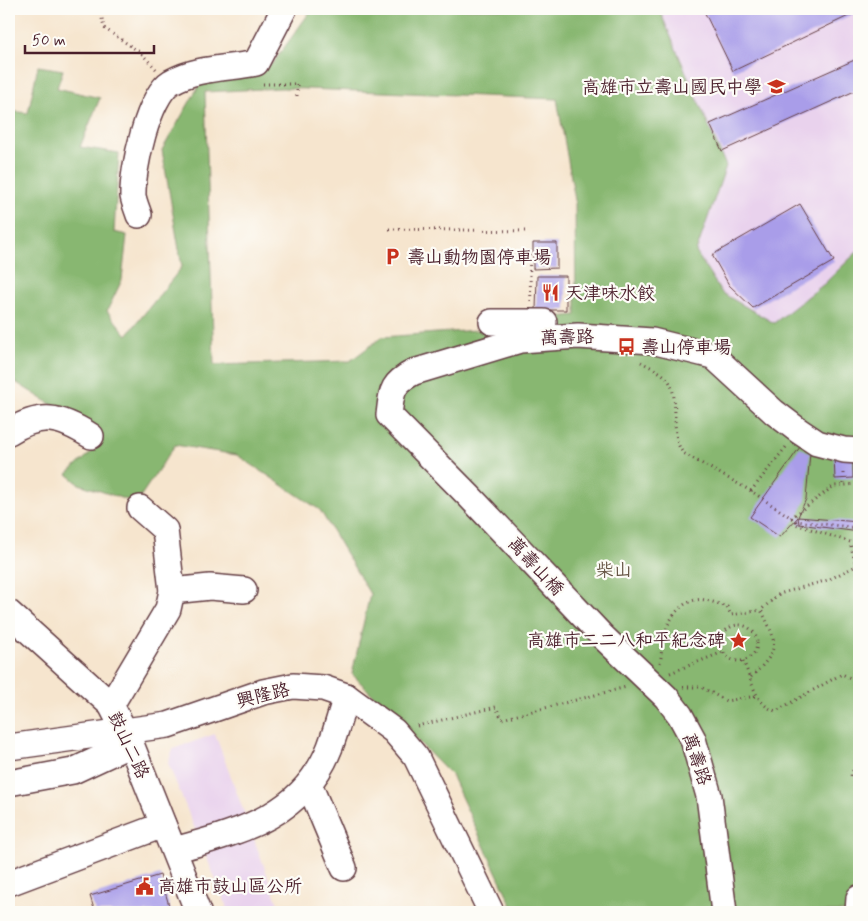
<svg xmlns="http://www.w3.org/2000/svg" width="868" height="921" font-family="Mynerve,'LXGW WenKai TC',sans-serif">
  <style>
    .built { fill: #e9d2ed }
    .forest { fill: #88b771; stroke: #696b4e; fill-rule: evenodd }
    .building { fill: #a99de9 }
    .lines { fill: none; stroke-linecap: round; stroke-linejoin: round }
    .minor-casing { stroke: #643d43; stroke-width: 28 }
    .path { stroke: #643d43; stroke-width: 3; stroke-dasharray: 1 4; stroke-linecap: butt }
    .minor { stroke: #fff; stroke-width: 25 }
    .labels { text-anchor: middle; stroke-width: 4.5; stroke-linejoin: round; paint-order: stroke }
    .poi-label { font-size: 18px; fill: #4a1f2b; stroke: #fdfcf7; text-anchor: start }
    .street-label { font-size: 18px; fill: #4a1f2b; stroke: #fdfcf7 }
    .park-label { font-size: 18px; fill: #675645; stroke: #fdfcf7 }
  </style>
  <rect width="100%" height="100%" fill="#fdfcf7"/>
  <filter id="ink" filterUnits="userSpaceOnUse"><feTurbulence type="fractalNoise" baseFrequency=".02" numOctaves="2"/><feDisplacementMap in="SourceGraphic" scale="10" xChannelSelector="R" yChannelSelector="G"/><feConvolveMatrix kernelMatrix="1 2 1 2 8 2 1 2 1" color-interpolation-filters="sRGB"/></filter>
  <filter id="wash" filterUnits="userSpaceOnUse"><feTurbulence type="fractalNoise" baseFrequency=".0096" numOctaves="4" result="noise"/><feDisplacementMap in="SourceGraphic" scale="20" xChannelSelector="R" yChannelSelector="G"/><feGaussianBlur stdDeviation="1.12" result="paint"/><feColorMatrix in="noise" values="0 0 0 0 0 0 0 0 0 0 0 0 0 0 0 0 0 1.4 0 .05"/><feComposite in="paint" operator="in"/></filter>
  <g filter="url(#wash)">
    <rect width="100%" height="100%" fill="#f6e5ce"/>
    <g class="built">
      <path d="M 659,9 L 859,9 L 859,250 L 824,284 L 774,324 L 722,293 L 696,252 L 726,166 Z"/>
      <path d="M 215,734 L 281,912 L 229,912 L 168,763 L 173,749 Z"/>
    </g>
    <path class="forest" d="M 312,9 L 659,9 L 726,166 L 696,252 L 722,293 L 774,323 L 824,284 L 859,250 L 859,912 L 515,912 L 451,775 L 352,674 L 370,594 L 320,510 L 237,455 L 175,445 L 136,503 L 79,484 L 67,474 L 103,442 L 65,413 L 9,378 L 9,111 L 28,113 L 38,66 L 63,70 L 57,88 L 100,98 L 80,147 L 119,153 L 114,232 L 127,235 L 122,280 L 107,311 L 127,335 L 182,267 L 162,150 L 200,84 L 273,63 ZM 282,88 L 557,99 L 575,200 L 576,315 L 545,318 L 505,328 L 382,337 L 350,361 L 214,365 L 205,92 Z"/>
    <g id="blocks">
      <g class="building">
        <path d="M 703,9 L 859,9 L 859,11 L 733,71 Z"/>
        <path d="M 859,58 L 859,89 L 722,151 L 710,124 Z"/>
        <path d="M 800,204 L 834,261 L 753,308 L 729,285 L 712,255 Z"/>
        <path d="M 533,243 L 557,243 L 557,268 L 533,269 Z"/>
        <path d="M 537,276 L 566,276 L 566,310 L 536,310 Z"/>
        <path d="M 800,447 L 810,453 L 806,499 L 798,517 L 859,522 L 859,532 L 799,524 L 798,517 L 780,537 L 750,517 Z"/>
        <path d="M 834,457 L 853,457 L 853,478 L 835,479 Z"/>
        <path d="M 160,875 L 171,912 L 95,912 L 90,896 Z"/>
      </g>
    </g>
  </g>
  <g filter="url(#ink)">
    <use href="#blocks" fill-opacity="0" stroke="#643d43" stroke-width="1"/>
    <g class="lines">
      <defs>
        <g id="minor">
          <path d="M 139,215 C 137,209 134,202 133,196 C 132,170 148,96 171,82 C 197,67 228,69 256,63 L 284,9"/>
          <path d="M 492,322 L 544,322"/>
          <path d="M 9,432 C 42,412 59,416 91,436"/>
          <path d="M 172,591 L 210,587 L 244,590"/>
          <path d="M 9,613 L 111,705 L 131,744 L 198,912"/>
          <path d="M 111,705 L 168,609 L 172,591 L 165,530 L 140,508"/>
          <path d="M 9,747 L 168,725 L 263,692 L 293,686 L 323,688 L 346,696 L 394,731 L 416,757 L 491,912"/>
          <path d="M 9,783 L 73,771 L 131,744"/>
          <path d="M 309,784 L 344,868"/>
          <path d="M 174,850 C 238,832 303,817 330,747 C 336,731 341,713 346,696"/>
          <path d="M 9,883 L 163,825"/>
          <path d="M 724,912 L 709,796 L 693,739 L 680,715 L 666,697 L 603,637 L 469,496 L 389,415 C 392,391 391,384 414,372 L 520,340 L 578,336 L 652,341 L 713,356 L 774,412 L 799,431 L 817,443 L 844,450 L 859,451"/>
          <path d="M 858,912 L 859,898"/>
        </g>
      </defs>
      <use href="#minor" class="minor-casing"/>
      <g class="path">
        <path d="M 100,9 L 104,28 L 141,53 L 157,70"/>
        <path d="M 263,84 L 297,84 L 297,96"/>
        <path d="M 389,229 L 528,231"/>
        <path d="M 529,250 L 531,302"/>
        <path d="M 641,362 C 650,367 665,373 670,383 C 680,405 669,434 683,453 L 751,491 L 796,521 L 859,528"/>
        <path d="M 843,484 L 843,469"/>
        <path d="M 751,491 L 786,447"/>
        <path d="M 791,518 L 834,486 L 859,484"/>
        <path d="M 796,521 L 795,524 L 850,542 L 856,566"/>
        <circle cx="739" cy="643" r="18"/>
        <path d="M 743,661 C 752,679 754,705 776,711 L 842,674 L 854,680 L 859,693"/>
        <path d="M 660,663 C 662,655 661,647 663,640 C 667,621 682,596 705,600 C 712,601 720,605 727,607 L 731,615 L 761,610"/>
        <path d="M 670,673 L 723,652"/>
        <path d="M 751,677 C 779,651 779,644 761,610 L 779,594 L 828,580 L 856,566 L 859,581"/>
        <path d="M 683,687 L 701,687 L 726,701 L 756,696"/>
        <path d="M 417,726 L 496,707 L 502,719 L 626,687"/>
        <path d="M 851,776 L 859,754"/>
      </g>
      <use href="#minor" class="minor"/>
    </g>
  </g>
  <defs>
    <symbol id="school-bare" viewBox="-9 -9 18 18"><path d="M0-5L7-2L0 1L-7-2ZM-4 1L0 2.5L4 1V4Q0 6-4 4Z" fill="#c8321e" stroke="#fdfcf7" stroke-width="2.5" paint-order="stroke"/></symbol>
    <symbol id="parking-bare" viewBox="-9 -9 18 18"><path d="M-3.5-5.5H1a3.5 3.5 0 0 1 0 7H-1V5.5H-3.5ZM-1-3.4V-.6H.8a1.4 1.4 0 0 0 0-2.8Z" fill="#c8321e" stroke="#fdfcf7" stroke-width="2.5" paint-order="stroke"/></symbol>
    <symbol id="restaurant-bare" viewBox="-9 -9 18 18"><path d="M-5-6h1v4h1v-4h1v4h1v-4h1v5L-1.5 .5V6h-2V.5L-5-1ZM5-6V6H3V1.5H1.5Q1.5-4 5-6Z" fill="#c8321e" stroke="#fdfcf7" stroke-width="2.5" paint-order="stroke"/></symbol>
    <symbol id="bus-bare" viewBox="-9 -9 18 18"><path d="M-5-6H5V4H4V6H2V4H-2V6H-4V4H-5ZM-3.5-4V0h7V-4ZM-3.5 1.2v1.5H-2V1.2ZM2 1.2v1.5H3.5V1.2Z" fill="#c8321e" stroke="#fdfcf7" stroke-width="2.5" paint-order="stroke"/></symbol>
    <symbol id="sight-bare" viewBox="-9 -9 18 18"><path d="M0-6L1.8-2.2L6-1.7L2.9 1.2L3.7 5.4L0 3.3L-3.7 5.4L-2.9 1.2L-6-1.7L-1.8-2.2Z" fill="#c8321e" stroke="#fdfcf7" stroke-width="2.5" paint-order="stroke"/></symbol>
    <symbol id="civic-bare" viewBox="-9 -9 18 18"><path d="M-.6-6.5H3V-4.5H.6V-3L4-1V1h2V6H-6V1h2V-1L-.6-3ZM-1.2 2.5V6h2.4V2.5Z" fill="#c8321e" stroke="#fdfcf7" stroke-width="2.5" paint-order="stroke"/></symbol>
  </defs>
  <g fill-rule="evenodd">
    <use href="#school-bare" x="764" y="74" width="25" height="25"/>
    <use href="#parking-bare" x="380" y="244" width="25" height="25"/>
    <use href="#restaurant-bare" x="538" y="280" width="25" height="25"/>
    <use href="#bus-bare" x="614" y="334" width="25" height="25"/>
    <use href="#sight-bare" x="726" y="628" width="25" height="25"/>
    <use href="#civic-bare" x="132" y="874" width="25" height="25"/>
  </g>
  <g class="labels">
    <g class="poi-label">
      <text x="762" y="93" text-anchor="end">高雄市立壽山國民中學</text>
      <text x="407" y="263">壽山動物園停車場</text>
      <text x="565" y="299">天津味水餃</text>
      <text x="641" y="353">壽山停車場</text>
      <text x="725" y="646" text-anchor="end">高雄市二二八和平紀念碑</text>
      <text x="158" y="892">高雄市鼓山區公所</text>
    </g>
    <g class="street-label">
      <text transform="translate(567 337) rotate(-2)" y="6">萬壽路</text>
      <text transform="translate(536 566) rotate(47)" y="6">萬壽山橋</text>
      <text transform="translate(263 695) rotate(-14)" y="6">興隆路</text>
      <text transform="translate(129 745) rotate(65)" y="6">鼓山二路</text>
      <text transform="translate(697 759) rotate(71)" y="6">萬壽路</text>
    </g>
    <g class="park-label">
      <text x="614" y="576">柴山</text>
    </g>
  </g>
  <rect width="868" height="921" fill="none" stroke="#fdfcf7" stroke-width="30"/>
  <path d="M25 45v8h129v-8" fill="none" stroke="#4a1f2b" stroke-width="2.5"/>
  <text x="32" y="45" font-size="15" fill="#4a1f2b" stroke="#fdfcf7" stroke-width="4" paint-order="stroke">50 m</text>
</svg>
